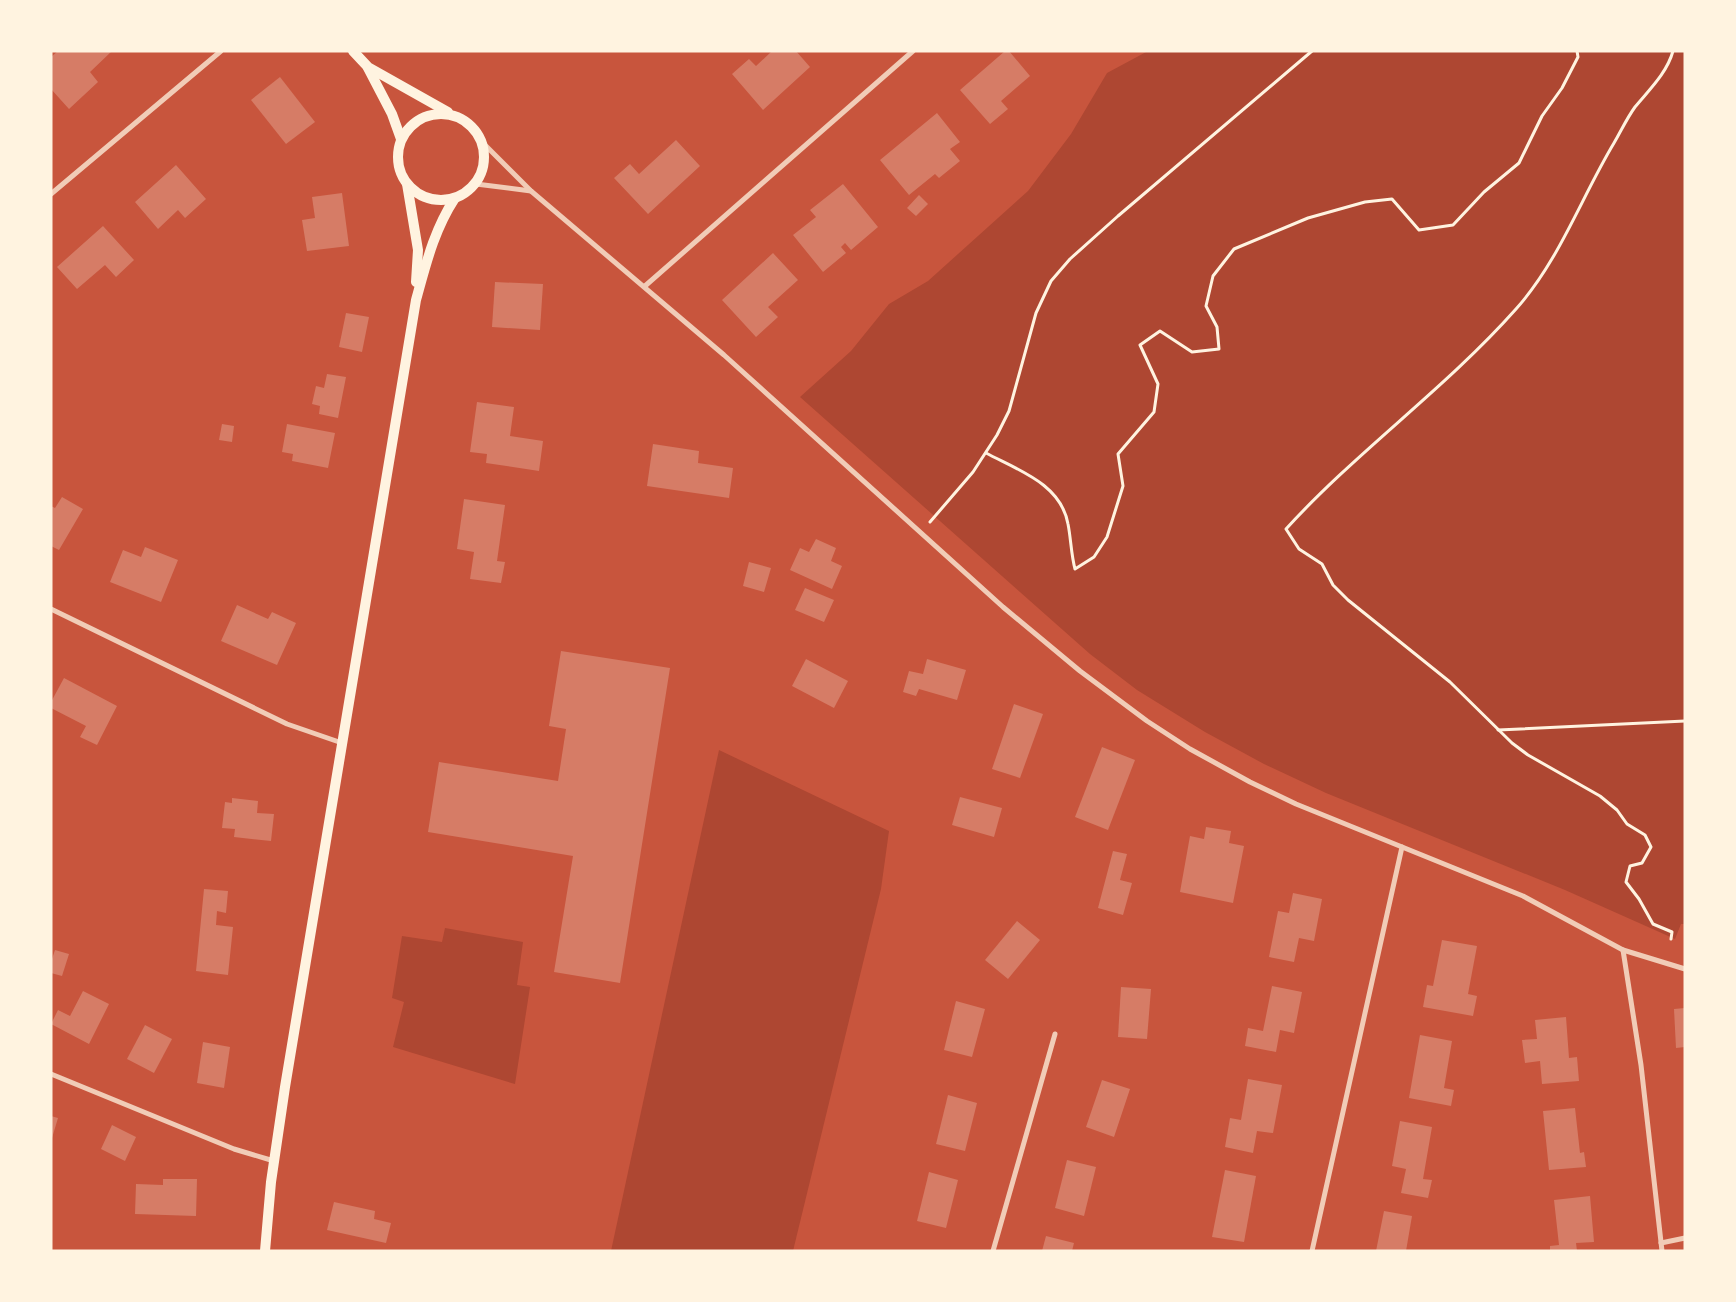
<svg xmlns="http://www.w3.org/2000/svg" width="1736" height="1302" font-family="Mulish,sans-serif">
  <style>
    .green { fill: #ae4732 }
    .building { fill: #d67c66 }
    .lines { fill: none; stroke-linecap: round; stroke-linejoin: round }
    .path { stroke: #fff3e0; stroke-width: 3 }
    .minor { stroke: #f1ccb7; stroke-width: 5 }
    .secondary { stroke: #fff3e0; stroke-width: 10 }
  </style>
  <rect width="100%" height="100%" fill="#c8553d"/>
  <g class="green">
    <path d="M 1148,51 L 1685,51 L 1685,924 L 1681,924 L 1675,939 L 1565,890 L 1326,793 L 1264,764 L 1205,732 L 1137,690 L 1090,654 L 800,397 L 851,351 L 889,304 L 928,281 L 1028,191 L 1071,134 L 1107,73 Z"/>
    <path d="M 719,750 L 889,831 L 881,889 L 793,1251 L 611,1251 Z"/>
    <path d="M 445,928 L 523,942 L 517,985 L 530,987 L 515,1084 L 393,1047 L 404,1002 L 392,998 L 402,936 L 442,942 Z"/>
  </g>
  <g class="building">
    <path d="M 58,51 L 112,51 L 90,72 L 98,82 L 69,109 L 51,89 L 51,57 Z"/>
    <path d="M 772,51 L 796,51 L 810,67 L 763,110 L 732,74 L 749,59 L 756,66 Z"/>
    <path d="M 1005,51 L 1009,51 L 1030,76 L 1001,101 L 1008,109 L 990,124 L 960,90 Z"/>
    <path d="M 280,77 L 315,122 L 286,144 L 251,100 Z"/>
    <path d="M 937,113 L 960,142 L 950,149 L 960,161 L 939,178 L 935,174 L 909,195 L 880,160 Z"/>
    <path d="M 676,140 L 700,166 L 648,214 L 614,178 L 630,164 L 639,174 Z"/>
    <path d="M 176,165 L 206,199 L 185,218 L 178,210 L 158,229 L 135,202 Z"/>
    <path d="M 843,184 L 878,227 L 851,250 L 845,243 L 841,247 L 846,253 L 823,272 L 793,235 L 816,217 L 810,210 Z"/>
    <path d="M 342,193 L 349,246 L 307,251 L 302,220 L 315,218 L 312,197 Z"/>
    <path d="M 919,195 L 928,204 L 916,216 L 907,208 Z"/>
    <path d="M 103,226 L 134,260 L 116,277 L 105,265 L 77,289 L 57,267 Z"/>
    <path d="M 773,253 L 798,280 L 768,307 L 778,317 L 756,337 L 722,300 Z"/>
    <path d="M 495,282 L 543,284 L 540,330 L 492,327 Z"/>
    <path d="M 346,313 L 369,317 L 362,352 L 339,347 Z"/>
    <path d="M 327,374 L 346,377 L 338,418 L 319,414 L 320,406 L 312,404 L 316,386 L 324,388 Z"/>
    <path d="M 477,402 L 514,407 L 510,436 L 543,441 L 539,471 L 486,463 L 487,454 L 470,452 Z"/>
    <path d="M 222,424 L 234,426 L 232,442 L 219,440 Z"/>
    <path d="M 287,424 L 335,433 L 328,468 L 292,461 L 293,454 L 282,452 Z"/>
    <path d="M 653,444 L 699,451 L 698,463 L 733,468 L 729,498 L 647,486 Z"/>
    <path d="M 62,497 L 83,509 L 59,550 L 51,546 L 51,506 L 55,508 Z"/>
    <path d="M 464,499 L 505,505 L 497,561 L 505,562 L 501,583 L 470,579 L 474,552 L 457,549 Z"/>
    <path d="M 816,539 L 836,548 L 831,561 L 842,566 L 832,589 L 790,570 L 800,548 L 809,552 Z"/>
    <path d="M 145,547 L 178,560 L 161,602 L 110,582 L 123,550 L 141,557 Z"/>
    <path d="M 749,562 L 771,568 L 764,592 L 743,586 Z"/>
    <path d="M 805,588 L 834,600 L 824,622 L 795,610 Z"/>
    <path d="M 237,605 L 268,619 L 272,612 L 296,623 L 277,665 L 221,641 Z"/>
    <path d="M 561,651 L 670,668 L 620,983 L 554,972 L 573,856 L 428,832 L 439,762 L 558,781 L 566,729 L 549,726 Z"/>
    <path d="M 806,659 L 848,681 L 834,708 L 792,686 Z"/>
    <path d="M 927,659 L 966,670 L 957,700 L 919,689 L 916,696 L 903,692 L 909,671 L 923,674 Z"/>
    <path d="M 64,678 L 117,706 L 97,745 L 80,737 L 86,726 L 51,708 L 51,702 Z"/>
    <path d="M 1014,704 L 1043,714 L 1020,778 L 992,769 Z"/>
    <path d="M 1102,747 L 1135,760 L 1108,830 L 1075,817 Z"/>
    <path d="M 960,797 L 1002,808 L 994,837 L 952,825 Z"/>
    <path d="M 232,798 L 258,801 L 257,813 L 274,814 L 271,841 L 234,837 L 235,829 L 222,828 L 225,802 L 232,803 Z"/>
    <path d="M 1206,827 L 1231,831 L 1229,843 L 1244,846 L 1233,903 L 1180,892 L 1190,836 L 1204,839 Z"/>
    <path d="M 1113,851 L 1127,854 L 1120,880 L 1132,883 L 1123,915 L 1098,908 Z"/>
    <path d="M 204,889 L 228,891 L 226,913 L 217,911 L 216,925 L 233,927 L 228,975 L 196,971 Z"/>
    <path d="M 1293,893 L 1322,899 L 1314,941 L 1299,938 L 1294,962 L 1269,957 L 1278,911 L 1289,913 Z"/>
    <path d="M 1017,921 L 1040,940 L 1008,979 L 985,960 Z"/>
    <path d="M 1442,940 L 1477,946 L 1468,994 L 1477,996 L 1473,1016 L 1423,1007 L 1427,985 L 1433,986 Z"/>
    <path d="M 55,950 L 69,954 L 62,976 L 51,973 L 51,962 Z"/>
    <path d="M 1272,986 L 1302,992 L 1294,1033 L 1280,1030 L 1276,1052 L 1245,1046 L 1248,1028 L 1263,1031 Z"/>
    <path d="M 1121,987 L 1151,989 L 1147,1039 L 1118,1037 Z"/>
    <path d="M 83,991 L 109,1004 L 89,1044 L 51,1024 L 58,1010 L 70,1016 Z"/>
    <path d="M 956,1001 L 985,1009 L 972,1057 L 944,1050 Z"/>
    <path d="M 1685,1008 L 1685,1047 L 1676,1048 L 1674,1009 Z"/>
    <path d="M 1566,1017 L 1569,1058 L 1577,1057 L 1579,1081 L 1542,1084 L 1540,1061 L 1525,1063 L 1522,1040 L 1537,1039 L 1535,1020 Z"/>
    <path d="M 145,1025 L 172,1039 L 154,1073 L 127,1059 Z"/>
    <path d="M 1420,1035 L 1452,1041 L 1444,1088 L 1454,1090 L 1451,1106 L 1409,1098 Z"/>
    <path d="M 203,1042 L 230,1047 L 224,1088 L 197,1083 Z"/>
    <path d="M 1248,1079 L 1282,1085 L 1273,1133 L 1257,1131 L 1253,1153 L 1225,1147 L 1230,1118 L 1241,1120 Z"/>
    <path d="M 1102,1080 L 1130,1089 L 1114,1137 L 1086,1127 Z"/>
    <path d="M 948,1095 L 977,1103 L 965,1151 L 936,1144 Z"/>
    <path d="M 1575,1108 L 1580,1153 L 1584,1152 L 1586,1167 L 1549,1170 L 1543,1111 Z"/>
    <path d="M 51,1116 L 58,1118 L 52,1138 L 51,1138 Z"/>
    <path d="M 1400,1121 L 1432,1127 L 1423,1179 L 1432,1180 L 1428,1198 L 1401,1193 L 1406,1169 L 1392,1166 Z"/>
    <path d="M 112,1125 L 136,1137 L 125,1161 L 101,1149 Z"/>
    <path d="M 1067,1160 L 1096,1167 L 1084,1216 L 1055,1208 Z"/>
    <path d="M 1225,1170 L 1256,1176 L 1244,1242 L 1212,1237 Z"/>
    <path d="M 929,1172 L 958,1180 L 946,1228 L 917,1221 Z"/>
    <path d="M 163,1179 L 197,1179 L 196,1216 L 135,1214 L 136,1184 L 163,1185 Z"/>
    <path d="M 1590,1196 L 1594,1242 L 1576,1243 L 1577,1251 L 1550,1251 L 1550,1246 L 1559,1245 L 1554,1200 Z"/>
    <path d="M 334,1202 L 375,1211 L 374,1219 L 391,1223 L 386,1243 L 327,1230 Z"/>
    <path d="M 1384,1211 L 1412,1216 L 1406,1251 L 1376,1251 Z"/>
    <path d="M 1046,1236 L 1074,1243 L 1072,1251 L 1042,1251 Z"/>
  </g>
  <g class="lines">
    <g class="path">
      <path d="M 986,453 C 1018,470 1061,484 1068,524 C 1071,539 1071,554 1075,569 L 1094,557 L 1107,537 L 1123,486 L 1118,454 L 1154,412 L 1158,384 L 1140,345 L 1160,331 L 1192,352 L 1219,349 L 1217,327 L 1206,306 L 1213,276 L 1234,249 L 1308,218 L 1365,202 L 1392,199 L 1419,230 L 1453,225 L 1484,192 L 1519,163 L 1542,116 L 1562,88 L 1578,57 L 1577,51"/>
      <path d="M 930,522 L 973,472 L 997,435 L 1009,411 L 1036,313 L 1051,281 L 1070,259 L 1118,216 L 1312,51"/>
      <path d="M 1498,730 L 1685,721"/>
      <path d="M 1671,939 L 1672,932 L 1653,924 L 1639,899 L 1626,882 L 1630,866 L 1642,863 L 1651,847 L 1645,835 L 1627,824 L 1617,810 L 1600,796 L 1528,755 L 1512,743 L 1450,682 L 1348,600 L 1333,585 L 1322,564 L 1299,549 L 1286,529 C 1357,451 1445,389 1516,309 C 1559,261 1581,198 1614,143 C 1621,131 1627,118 1635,107 C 1649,90 1667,73 1673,51"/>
    </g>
    <g class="minor">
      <path d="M 483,143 L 531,191 L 724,355 L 1003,607 L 1080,671 L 1147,721 L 1190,749 L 1250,782 L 1296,804 L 1523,896 L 1623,950 L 1685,969"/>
      <path d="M 476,184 L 531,191"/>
      <path d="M 51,194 L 221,51"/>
      <path d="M 645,286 L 913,51"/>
      <path d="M 51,609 L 287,724 L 342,743"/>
      <path d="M 1623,950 L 1641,1065 L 1662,1251"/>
      <path d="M 51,1074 L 234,1149 L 274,1161"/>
      <path d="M 1661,1243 L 1685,1238"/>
      <path d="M 993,1251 L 1055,1034"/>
      <path d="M 1312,1251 L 1402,847"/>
    </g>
    <g class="secondary">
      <path d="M 353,51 L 368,67 L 448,112"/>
      <path d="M 368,68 L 392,114 L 401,139"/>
      <circle cx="441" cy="157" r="43"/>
      <path d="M 407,184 L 418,250 L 416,282"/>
      <path d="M 265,1251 L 271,1182 L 285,1087 L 416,300 C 426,264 434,230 455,198"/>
    </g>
  </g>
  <rect width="1736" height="1302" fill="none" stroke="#fff3e0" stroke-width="105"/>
</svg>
